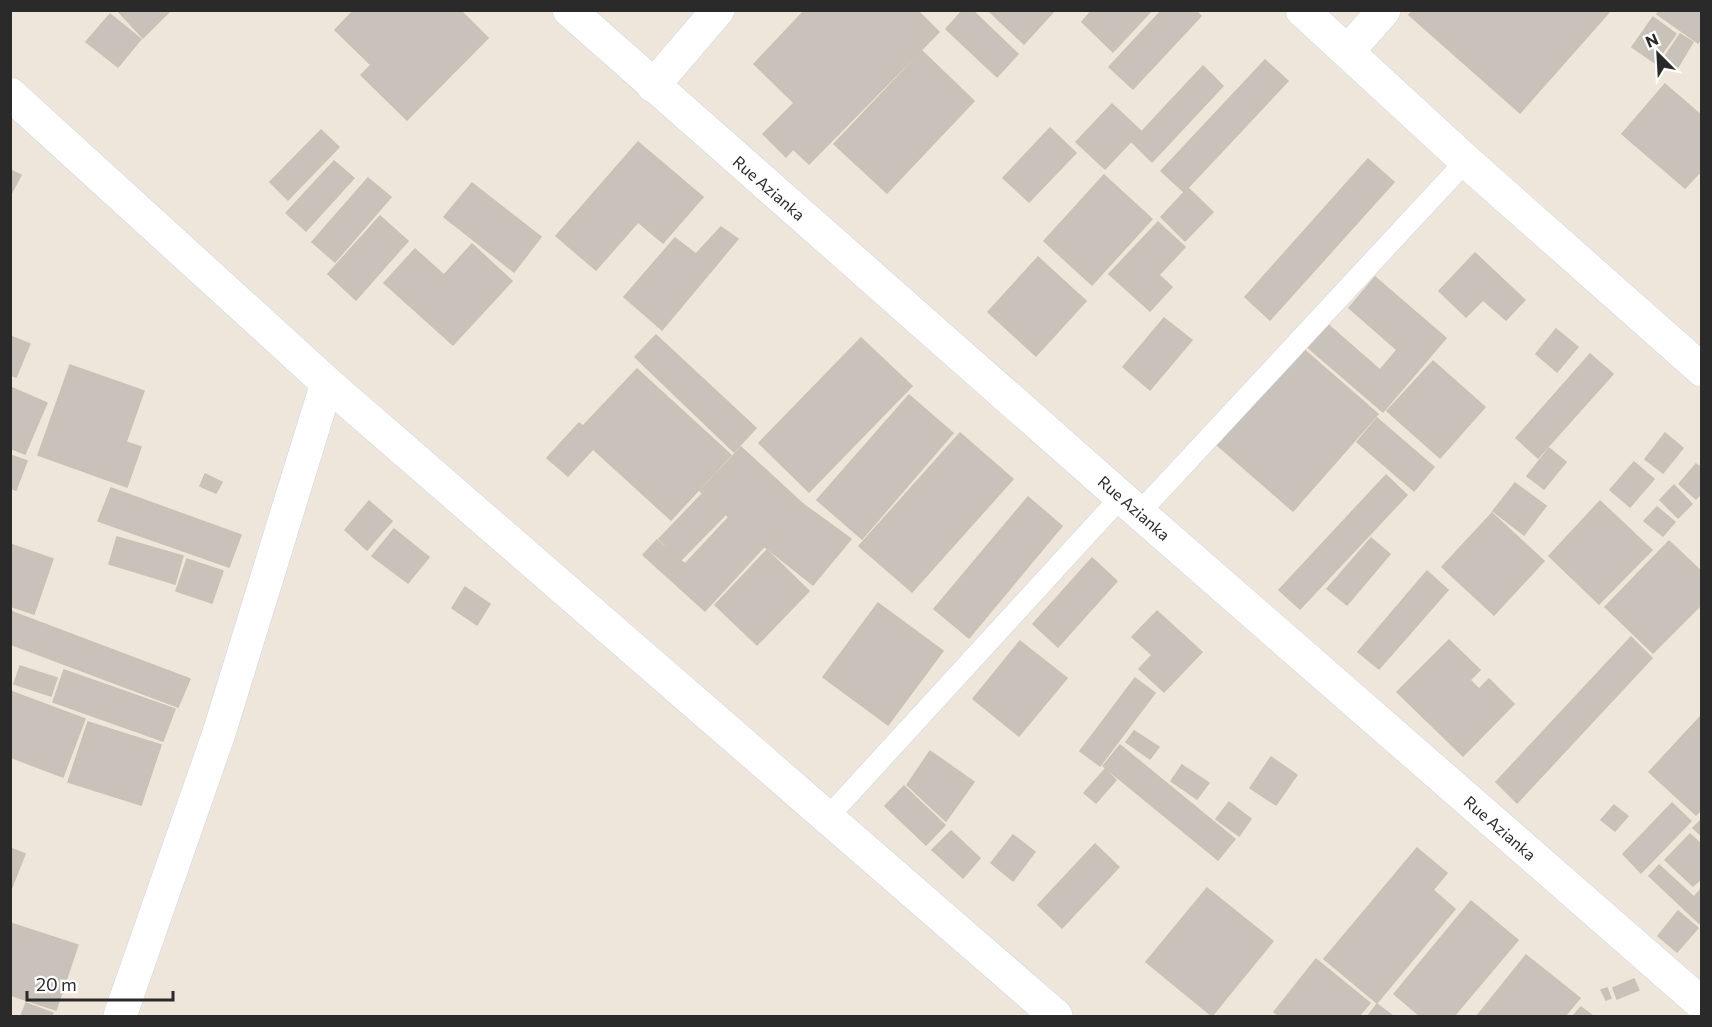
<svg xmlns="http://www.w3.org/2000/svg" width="1712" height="1027" font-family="Commissioner,sans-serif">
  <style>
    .building { fill: #c9c2ba; stroke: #c9c2b4; stroke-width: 1.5 }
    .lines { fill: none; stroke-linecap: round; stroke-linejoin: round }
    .lane-casing { stroke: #d0d4e5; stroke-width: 22 }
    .street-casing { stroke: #d0d4e5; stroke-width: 34 }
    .lane { stroke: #fff; stroke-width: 21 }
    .street { stroke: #fff; stroke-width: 33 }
    .labels { text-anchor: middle; stroke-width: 4.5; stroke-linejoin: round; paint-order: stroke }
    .street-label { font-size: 16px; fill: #2a2a2a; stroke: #fff }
  </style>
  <rect width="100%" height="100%" fill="#eee5db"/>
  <g class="building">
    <path d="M 117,10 L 171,10 L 143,38 Z"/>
    <path d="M 354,10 L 460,10 L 488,38 L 407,120 L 361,75 L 371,65 L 335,30 Z"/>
    <path d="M 805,10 L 917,10 L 939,32 L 809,164 L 793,149 L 786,157 L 763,134 L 794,103 L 754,64 Z"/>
    <path d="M 963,10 L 972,10 L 1018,54 L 997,77 L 946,29 Z"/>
    <path d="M 992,10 L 1055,10 L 1024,44 L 990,12 Z"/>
    <path d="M 1092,10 L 1152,10 L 1113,52 L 1082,22 Z"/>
    <path d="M 1162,10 L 1195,10 L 1201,16 L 1133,89 L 1109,67 Z"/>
    <path d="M 1413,10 L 1611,10 L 1520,113 L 1409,15 Z"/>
    <path d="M 1660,10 L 1702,10 L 1702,37 L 1698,43 L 1657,14 Z"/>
    <path d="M 110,14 L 141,39 L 118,67 L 86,42 Z"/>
    <path d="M 1653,17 L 1676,34 L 1655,63 L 1632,47 Z"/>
    <path d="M 1680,34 L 1693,42 L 1678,67 L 1664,58 Z"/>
    <path d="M 922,51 L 974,101 L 887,193 L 834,144 Z"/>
    <path d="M 1265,60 L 1288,81 L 1184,192 L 1161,171 Z"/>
    <path d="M 1203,66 L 1223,86 L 1152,162 L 1132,142 Z"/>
    <path d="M 1665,84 L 1702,116 L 1702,170 L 1685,188 L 1622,134 Z"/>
    <path d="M 1112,104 L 1141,131 L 1105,169 L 1076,142 Z"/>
    <path d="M 1050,128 L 1076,153 L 1029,202 L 1003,178 Z"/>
    <path d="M 321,130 L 339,147 L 288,200 L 270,182 Z"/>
    <path d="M 638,142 L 703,197 L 663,243 L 638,222 L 596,270 L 556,236 Z"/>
    <path d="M 1368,159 L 1394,182 L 1270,320 L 1245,297 Z"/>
    <path d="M 334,161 L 354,178 L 306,231 L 286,213 Z"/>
    <path d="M 10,170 L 21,175 L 10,196 Z"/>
    <path d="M 1104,175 L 1152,219 L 1092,285 L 1044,241 Z"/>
    <path d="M 368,178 L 391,197 L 335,262 L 312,242 Z"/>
    <path d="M 472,183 L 541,237 L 514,272 L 444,217 Z"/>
    <path d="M 1188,188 L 1213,212 L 1185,241 L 1161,217 Z"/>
    <path d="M 380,216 L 408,241 L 356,300 L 328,274 Z"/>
    <path d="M 1158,222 L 1185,247 L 1159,275 L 1172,287 L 1150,311 L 1109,274 Z"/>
    <path d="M 721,227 L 738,239 L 662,330 L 624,297 L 675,238 L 696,254 Z"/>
    <path d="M 472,244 L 512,281 L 453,345 L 384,283 L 415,249 L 444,275 Z"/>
    <path d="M 1475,253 L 1525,300 L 1506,320 L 1483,300 L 1466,317 L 1439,291 Z"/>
    <path d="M 1038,257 L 1086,301 L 1036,356 L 988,312 Z"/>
    <path d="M 1375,277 L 1446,338 L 1383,412 L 1305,345 L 1325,322 L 1380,370 L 1397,350 L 1349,308 Z"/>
    <path d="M 1164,318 L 1192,340 L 1150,390 L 1123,367 Z"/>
    <path d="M 1556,329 L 1578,347 L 1557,372 L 1536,354 Z"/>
    <path d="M 656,335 L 756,428 L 734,452 L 635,357 Z"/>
    <path d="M 10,336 L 30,344 L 16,377 L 10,375 Z"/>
    <path d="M 861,338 L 912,386 L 809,492 L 759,443 Z"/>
    <path d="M 1301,347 L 1378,414 L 1293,511 L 1216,444 Z"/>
    <path d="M 1590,354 L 1613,374 L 1538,458 L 1516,438 Z"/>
    <path d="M 1433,361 L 1485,407 L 1440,458 L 1387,411 Z"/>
    <path d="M 70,365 L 144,391 L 126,442 L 141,447 L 127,487 L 38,455 Z"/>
    <path d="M 637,369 L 731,455 L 671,520 L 593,449 L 568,476 L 547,458 L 579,423 L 583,426 Z"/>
    <path d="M 10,387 L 47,403 L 25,454 L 10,448 Z"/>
    <path d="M 909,395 L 953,433 L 862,539 L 817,500 Z"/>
    <path d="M 1377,418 L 1434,467 L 1414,491 L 1357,442 Z"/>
    <path d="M 960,433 L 1013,479 L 912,592 L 859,546 Z"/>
    <path d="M 1665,433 L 1683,448 L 1663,473 L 1645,459 Z"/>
    <path d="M 741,447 L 803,504 L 705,611 L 643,555 L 657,540 L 685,564 L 729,517 L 700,491 Z"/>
    <path d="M 1549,448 L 1566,462 L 1544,489 L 1527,476 Z"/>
    <path d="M 10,455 L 27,461 L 16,490 L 10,488 Z"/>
    <path d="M 1634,462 L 1654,479 L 1630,507 L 1610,490 Z"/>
    <path d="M 1696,464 L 1702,468 L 1702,493 L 1696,499 L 1679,484 Z"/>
    <path d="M 205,474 L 222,482 L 216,493 L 200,486 Z"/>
    <path d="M 1386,475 L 1407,495 L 1300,609 L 1279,590 Z"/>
    <path d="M 1515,483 L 1546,506 L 1524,535 L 1493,511 Z"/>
    <path d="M 1674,485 L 1692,504 L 1678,518 L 1660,500 Z"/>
    <path d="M 111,488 L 241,535 L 229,567 L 98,521 Z"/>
    <path d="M 703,493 L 725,515 L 681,560 L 659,539 Z"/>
    <path d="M 1028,497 L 1062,526 L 969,638 L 934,609 Z"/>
    <path d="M 369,501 L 392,521 L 367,550 L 345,530 Z"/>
    <path d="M 1600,501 L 1652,550 L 1599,604 L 1549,556 Z"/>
    <path d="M 803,504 L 851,539 L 813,585 L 764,546 Z"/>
    <path d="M 1657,507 L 1675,522 L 1663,536 L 1644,521 Z"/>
    <path d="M 1492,513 L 1544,561 L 1494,615 L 1442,567 Z"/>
    <path d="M 394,529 L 429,557 L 408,583 L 372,556 Z"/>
    <path d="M 117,537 L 183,556 L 175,584 L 109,564 Z"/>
    <path d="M 1371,538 L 1390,554 L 1347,605 L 1327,589 Z"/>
    <path d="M 1669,541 L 1702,572 L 1702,604 L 1653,653 L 1605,607 Z"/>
    <path d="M 10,544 L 53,559 L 34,614 L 10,606 Z"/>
    <path d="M 767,550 L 809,591 L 757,645 L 715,605 Z"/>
    <path d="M 1092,558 L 1117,581 L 1058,647 L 1033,624 Z"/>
    <path d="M 187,559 L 223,571 L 212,603 L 176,591 Z"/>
    <path d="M 1427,571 L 1448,590 L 1379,669 L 1358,652 Z"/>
    <path d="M 465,587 L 490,604 L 477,625 L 452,608 Z"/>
    <path d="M 878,603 L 943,651 L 888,725 L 823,677 Z"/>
    <path d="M 10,611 L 190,679 L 178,707 L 10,644 Z"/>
    <path d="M 1157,611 L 1202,652 L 1164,692 L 1139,669 L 1152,655 L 1132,637 Z"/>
    <path d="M 1631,637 L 1652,658 L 1517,803 L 1496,782 Z"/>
    <path d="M 1449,640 L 1480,670 L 1470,680 L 1479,689 L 1489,679 L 1514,704 L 1463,756 L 1397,692 Z"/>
    <path d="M 1020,641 L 1067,678 L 1019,736 L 973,699 Z"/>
    <path d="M 20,666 L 57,678 L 51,696 L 14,684 Z"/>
    <path d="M 64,670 L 175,709 L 163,741 L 53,702 Z"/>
    <path d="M 1135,678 L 1155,693 L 1100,766 L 1080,751 Z"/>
    <path d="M 10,691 L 85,719 L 63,777 L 10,757 Z"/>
    <path d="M 1702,715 L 1702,809 L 1696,815 L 1649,772 Z"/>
    <path d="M 88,722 L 161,745 L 141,805 L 68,782 Z"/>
    <path d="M 1134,731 L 1159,747 L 1150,759 L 1126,742 Z"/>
    <path d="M 1120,745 L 1235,839 L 1218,860 L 1103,766 Z"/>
    <path d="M 930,751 L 974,782 L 946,821 L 907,785 Z"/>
    <path d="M 1271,757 L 1297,775 L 1276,805 L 1250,788 Z"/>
    <path d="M 1182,765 L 1209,783 L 1197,799 L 1171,781 Z"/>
    <path d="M 1105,769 L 1116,780 L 1096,803 L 1084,793 Z"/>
    <path d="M 904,786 L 945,825 L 926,845 L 885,806 Z"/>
    <path d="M 1229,802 L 1251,819 L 1239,836 L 1216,819 Z"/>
    <path d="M 1672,803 L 1691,821 L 1641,873 L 1623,854 Z"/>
    <path d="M 1614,805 L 1628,816 L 1615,831 L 1601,820 Z"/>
    <path d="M 1702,819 L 1702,836 L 1693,828 Z"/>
    <path d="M 951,831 L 980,858 L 963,878 L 932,850 Z"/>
    <path d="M 1690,834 L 1702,845 L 1702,878 L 1693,886 L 1665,860 Z"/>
    <path d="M 1013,835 L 1035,852 L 1013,881 L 991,863 Z"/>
    <path d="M 1095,844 L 1119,867 L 1062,928 L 1038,905 Z"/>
    <path d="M 10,848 L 25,854 L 10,892 Z"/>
    <path d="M 1417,848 L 1447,873 L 1433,890 L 1455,909 L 1377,1003 L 1324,959 Z"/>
    <path d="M 1659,865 L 1694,897 L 1702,888 L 1702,921 L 1699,923 L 1649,876 Z"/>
    <path d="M 1207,888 L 1273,941 L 1212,1016 L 1146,962 Z"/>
    <path d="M 1471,901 L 1518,940 L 1454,1016 L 1420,1016 L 1394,994 Z"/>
    <path d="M 1678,911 L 1698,928 L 1677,952 L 1658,936 Z"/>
    <path d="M 10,923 L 78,945 L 56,1010 L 10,995 Z"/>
    <path d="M 1526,955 L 1580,998 L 1565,1016 L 1477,1016 Z"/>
    <path d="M 1316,959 L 1370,1003 L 1359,1016 L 1280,1016 L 1274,1012 Z"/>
    <path d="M 1634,979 L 1639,990 L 1617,999 L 1613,988 Z"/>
    <path d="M 1607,988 L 1611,998 L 1606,1000 L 1601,990 Z"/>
    <path d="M 26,1003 L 53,1013 L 51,1016 L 21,1016 Z"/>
    <path d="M 1377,1004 L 1393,1016 L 1368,1016 Z"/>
    <path d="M 1581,1007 L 1593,1016 L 1573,1016 Z"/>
  </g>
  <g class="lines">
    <defs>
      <g id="lane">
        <path d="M 1140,512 L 1466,161"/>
        <path d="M 828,817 L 1121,497"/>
      </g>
      <g id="street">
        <path d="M 569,10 L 1121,497 L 1702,1004"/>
        <path d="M 1302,10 L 1466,161 L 1702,370"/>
        <path d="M 1348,51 L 1384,10"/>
        <path d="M 653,86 L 718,10"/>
        <path d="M 10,94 L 327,383 L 1056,1016"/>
        <path d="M 120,1016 L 219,733 L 327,383"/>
      </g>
    </defs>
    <use href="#lane" class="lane-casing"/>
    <use href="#street" class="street-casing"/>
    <use href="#lane" class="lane"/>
    <use href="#street" class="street"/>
  </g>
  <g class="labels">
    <g class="street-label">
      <text transform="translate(769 188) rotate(41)" y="6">Rue Azianka</text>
      <text transform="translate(1134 508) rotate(41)" y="6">Rue Azianka</text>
      <text transform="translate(1500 828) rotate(41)" y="6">Rue Azianka</text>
    </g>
  </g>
  <rect width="1712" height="1027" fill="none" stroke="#2a2a2a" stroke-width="24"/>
  <g transform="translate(1658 54) rotate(336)" stroke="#ffffff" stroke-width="4.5" paint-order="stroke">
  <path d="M0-4.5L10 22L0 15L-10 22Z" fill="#2a2a2a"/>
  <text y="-9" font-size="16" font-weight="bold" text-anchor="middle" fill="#2a2a2a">N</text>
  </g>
  <path d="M27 991v9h146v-9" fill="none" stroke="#2a2a2a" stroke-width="3"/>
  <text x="36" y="991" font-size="18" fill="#2a2a2a" stroke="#ffffff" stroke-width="4.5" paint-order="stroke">20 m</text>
</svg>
